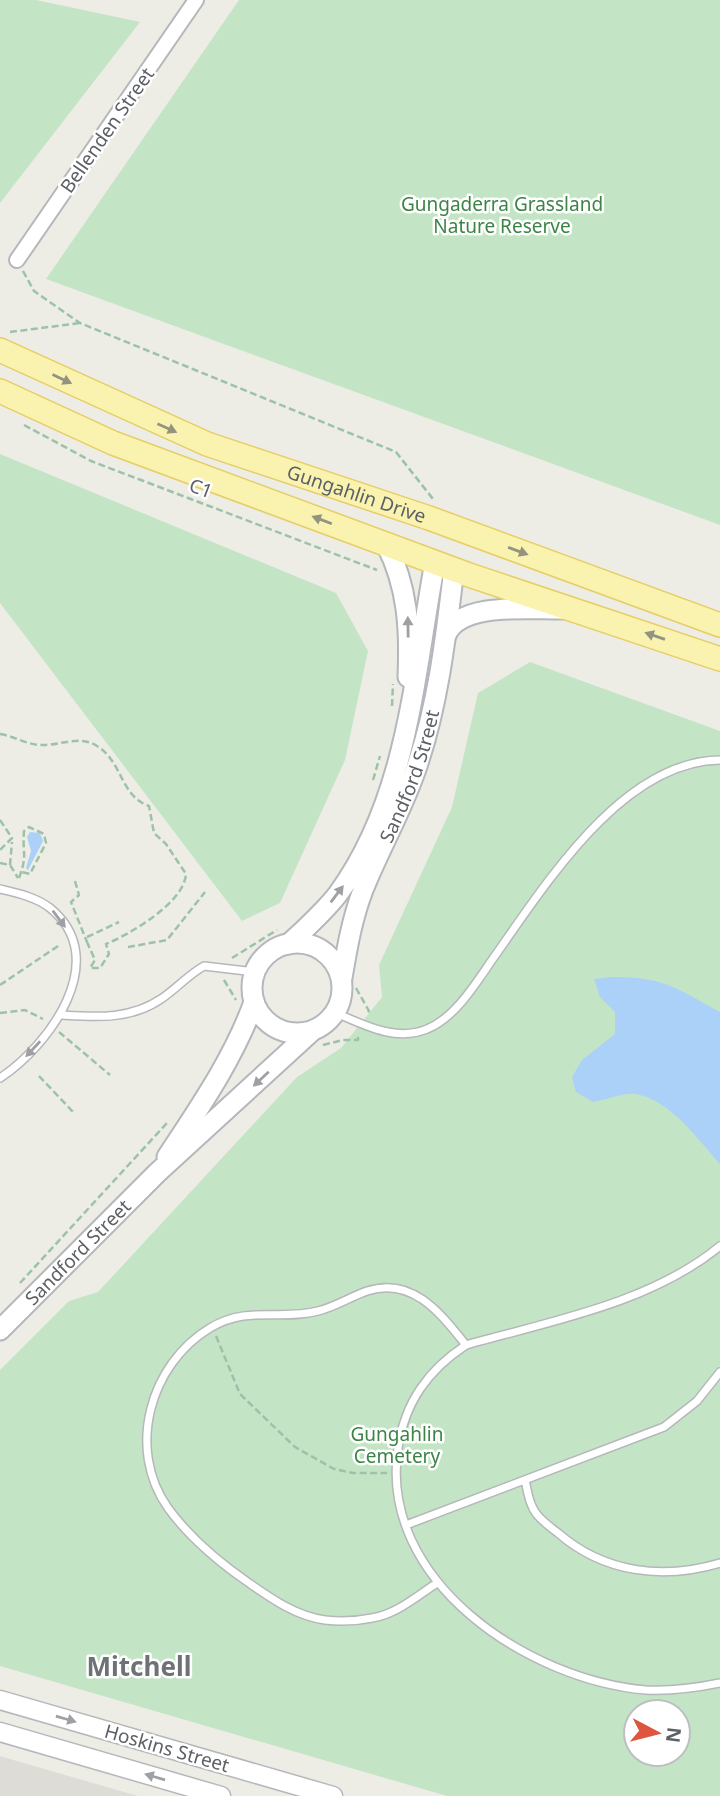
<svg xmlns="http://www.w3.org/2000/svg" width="720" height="1796" font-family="'Noto Sans',sans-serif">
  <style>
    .industrial { fill: #dddcd7 }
    .green { fill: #c4e4c6; fill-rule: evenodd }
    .water { fill: #abd1f9 }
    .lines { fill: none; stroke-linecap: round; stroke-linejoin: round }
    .service-casing { stroke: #b5b7bb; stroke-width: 10 }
    .minor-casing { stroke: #b5b7bb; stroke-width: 18 }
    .tertiary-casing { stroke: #b5b7bb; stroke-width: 21 }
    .secondary-casing { stroke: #b4b7bc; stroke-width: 23 }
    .primary-casing { stroke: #e7cd65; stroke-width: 26 }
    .path { stroke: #9cc2aa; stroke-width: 2.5; stroke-dasharray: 7 3.5; stroke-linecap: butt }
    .service { stroke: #fff; stroke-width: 7 }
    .minor { stroke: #fff; stroke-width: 14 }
    .tertiary { stroke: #fff; stroke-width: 18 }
    .secondary { stroke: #fff; stroke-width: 19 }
    .primary { stroke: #f9f3af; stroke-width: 23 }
    .oneway { fill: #94937f }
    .oneway2 { fill: #9ea0a3 }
    .labels { text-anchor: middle; stroke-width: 5; stroke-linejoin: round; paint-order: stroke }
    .street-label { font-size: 19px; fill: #5d6065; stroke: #fff }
    .park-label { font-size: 19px; fill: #3c8445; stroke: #fff }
    .district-label { font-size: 26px; font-weight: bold; fill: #6e7276; stroke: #fff }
  </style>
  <rect width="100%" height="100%" fill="#eeede5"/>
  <path class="industrial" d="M 0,1756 L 3,1757 L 138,1796 L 0,1796 Z"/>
  <g class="green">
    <path d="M 0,0 L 36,0 L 140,22 L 0,203 Z"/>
    <path d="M 239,0 L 720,0 L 720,525 L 46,279 Z"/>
    <path d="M 0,454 L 336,593 L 368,651 L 345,760 L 280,903 L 242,921 L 0,603 Z"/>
    <path d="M 530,662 L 720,731 L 720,1796 L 447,1796 L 0,1666 L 0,1370 L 69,1301 L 98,1292 L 297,1077 L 341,1048 L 382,997 L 379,965 L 452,807 L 478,693 ZM 636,1712 L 678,1712 L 678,1754 L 636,1754 Z"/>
  </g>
  <g class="water">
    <path d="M 30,832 L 40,833 L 43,841 L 28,870 L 26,868 L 31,851 L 27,837 Z"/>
    <path d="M 610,977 C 665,977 674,987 720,1012 L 720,1164 C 697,1139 672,1101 636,1094 C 625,1092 605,1100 593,1102 L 576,1092 L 572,1077 L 582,1060 L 615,1034 L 615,1012 L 600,997 L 594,979 Z"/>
  </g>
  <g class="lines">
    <defs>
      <g id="service">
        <path d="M 0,889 C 17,893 36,897 50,908 C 113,959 49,1046 0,1078"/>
        <path d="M 336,1013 C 364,1025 396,1042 427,1029 C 455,1018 476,983 492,960 C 544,887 621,761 720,760"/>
        <path d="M 61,1015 C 96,1017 130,1020 161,999 C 176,989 188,975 204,966 L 255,972"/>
        <path d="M 720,1246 C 651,1303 551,1321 466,1345 C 428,1370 405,1402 398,1448 C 378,1581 528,1680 646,1690 C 670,1691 696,1688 720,1683"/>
        <path d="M 525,1480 C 527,1488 528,1498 532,1506 C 536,1517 549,1526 558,1533 C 604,1573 663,1580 720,1563"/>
        <path d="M 406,1525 L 664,1427 L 697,1401 L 720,1372"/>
        <path d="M 437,1583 C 417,1596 397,1614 372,1618 C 357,1621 340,1622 325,1620 C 296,1616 272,1599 249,1583 C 220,1563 189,1537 168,1508 C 126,1449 150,1364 210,1328 C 248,1305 280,1321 318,1311 C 335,1307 350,1297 367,1291 C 413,1276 441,1314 466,1345"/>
      </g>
      <path id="minor" d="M 17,260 L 196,0"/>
      <g id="tertiary">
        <path d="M 0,1700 L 333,1796"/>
        <path d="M 0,1732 L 221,1796"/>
      </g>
      <g id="secondary">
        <path d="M 386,544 C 408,587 410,629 408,677"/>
        <path d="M 446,635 C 460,601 532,610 564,609"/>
        <circle cx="297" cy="988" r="45"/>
        <path d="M 289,944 C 306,928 324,912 338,894 C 408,798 414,675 435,562"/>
        <path id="s1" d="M 342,978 C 347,948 352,919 363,890 C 380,847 404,807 418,763 C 439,700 446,634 454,569"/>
        <path d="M 167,1157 C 199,1108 234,1058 254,1002"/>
        <path id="s2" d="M 0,1330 L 157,1173 L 311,1032"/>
      </g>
      <g id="primary">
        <path id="s3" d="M 0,350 L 207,444 L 429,518 L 720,625"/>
        <path d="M 0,391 L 113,443 L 469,575 L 720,659"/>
      </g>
    </defs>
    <use href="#service" class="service-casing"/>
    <use href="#minor" class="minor-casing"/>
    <use href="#tertiary" class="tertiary-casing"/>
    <use href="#secondary" class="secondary-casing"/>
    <use href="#primary" class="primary-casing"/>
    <g class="path">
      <path d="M 23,271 L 34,291 L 80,323 L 396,452 L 433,499"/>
      <path d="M 10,332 L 80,323"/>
      <path d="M 24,425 L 91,461 L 377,570"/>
      <path d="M 392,706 L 393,684"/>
      <path d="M 0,734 C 14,736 29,746 43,745 C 61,745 80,735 97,746 C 123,762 120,796 149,806 L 154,833 L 166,844 L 186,874 C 184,903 130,934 106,944 L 109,954 L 100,968 L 90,968 L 95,960 L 87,942 L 85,943"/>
      <path d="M 373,780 L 380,756"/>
      <path d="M 0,820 L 12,838 L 0,850"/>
      <path d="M 0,863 L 10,865 L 18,878"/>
      <path d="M 10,865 L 12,842"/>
      <path d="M 19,878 C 28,854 22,854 24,831 L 29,827 L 44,834 L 46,843 L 30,874 L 21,872"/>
      <path d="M 75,881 L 79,895 L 71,902 L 87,942"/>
      <path d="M 87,937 L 119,922"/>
      <path d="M 128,947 L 167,940 L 205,892"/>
      <path d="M 232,958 L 277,930"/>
      <path d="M 224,980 L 236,1000"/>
      <path d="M 0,985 L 61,944"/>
      <path d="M 356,988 L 369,1011 L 366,1015"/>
      <path d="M 0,1013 L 25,1010 L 43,1019"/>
      <path d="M 59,1032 L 110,1075"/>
      <path d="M 323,1045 L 343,1040 L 358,1040 L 358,1034"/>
      <path d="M 39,1076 L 75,1114"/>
      <path d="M 20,1283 L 167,1123"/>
      <path d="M 216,1336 L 240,1394 L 295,1447 L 334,1469 L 353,1473 L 387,1473"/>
    </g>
    <use href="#service" class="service"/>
    <use href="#minor" class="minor"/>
    <use href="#tertiary" class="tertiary"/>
    <use href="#secondary" class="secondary"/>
    <use href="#primary" class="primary"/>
  </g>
  <defs><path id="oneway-solid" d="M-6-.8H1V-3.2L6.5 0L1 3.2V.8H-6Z" transform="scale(1.75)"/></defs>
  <g class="oneway">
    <use href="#oneway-solid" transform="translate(62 379) rotate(25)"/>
    <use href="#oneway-solid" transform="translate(167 428) rotate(24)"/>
    <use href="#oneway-solid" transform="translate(322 520) rotate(-159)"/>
    <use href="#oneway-solid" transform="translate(518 551) rotate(20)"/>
    <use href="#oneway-solid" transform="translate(655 636) rotate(-161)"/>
  </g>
  <g class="oneway2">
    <use href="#oneway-solid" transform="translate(408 627) rotate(-91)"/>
    <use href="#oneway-solid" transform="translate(337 894) rotate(-53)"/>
    <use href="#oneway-solid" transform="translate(59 919) rotate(53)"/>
    <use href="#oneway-solid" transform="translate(33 1049) rotate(133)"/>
    <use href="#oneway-solid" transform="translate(261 1079) rotate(137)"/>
    <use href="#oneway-solid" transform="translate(66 1719) rotate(16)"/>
    <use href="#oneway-solid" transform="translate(155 1777) rotate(-164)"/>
  </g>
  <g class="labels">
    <g class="street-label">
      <text transform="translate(107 130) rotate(-55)" y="7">Bellenden Street</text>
      <text transform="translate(201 488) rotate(21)" y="7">C1</text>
      <text dy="7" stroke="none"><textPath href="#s3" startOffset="385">Gungahlin Drive</textPath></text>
      <text dy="7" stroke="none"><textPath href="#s1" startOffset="214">Sandford Street</textPath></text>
      <text dy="7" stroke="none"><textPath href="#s2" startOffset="110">Sandford Street</textPath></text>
      <text transform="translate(167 1748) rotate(16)" y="7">Hoskins Street</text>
    </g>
    <g class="park-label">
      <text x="502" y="211">Gungaderra Grassland<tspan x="502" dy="22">Nature Reserve</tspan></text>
      <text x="397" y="1441">Gungahlin<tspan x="397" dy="22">Cemetery</tspan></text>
    </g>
    <g class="district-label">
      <text x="139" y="1676">Mitchell</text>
    </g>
  </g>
  <g transform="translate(657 1733) rotate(97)"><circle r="33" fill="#ffffff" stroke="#bebfc1" stroke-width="2"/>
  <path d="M0-5L12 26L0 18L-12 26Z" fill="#dd563d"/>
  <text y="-10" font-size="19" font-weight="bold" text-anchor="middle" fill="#5d6065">N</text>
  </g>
</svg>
